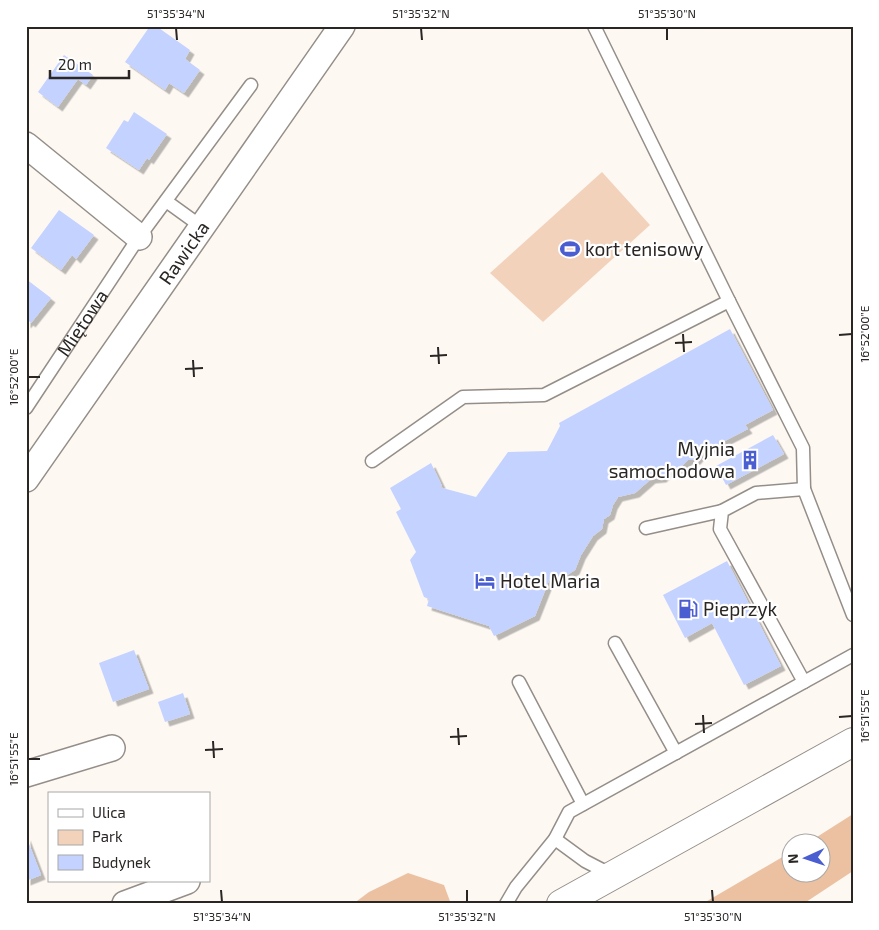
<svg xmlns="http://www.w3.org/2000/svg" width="879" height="930" font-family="'Exo 2',sans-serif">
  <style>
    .green { fill: #f2d2bb }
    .forest { fill: #ebc1a2 }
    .building { fill: #c4d2ff; filter: url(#shadow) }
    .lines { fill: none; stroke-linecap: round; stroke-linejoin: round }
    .service-casing { stroke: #958e88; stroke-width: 15 }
    .minor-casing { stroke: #958e88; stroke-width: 28 }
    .secondary-casing { stroke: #958e88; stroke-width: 30 }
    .service { stroke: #fff; stroke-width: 12 }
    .minor { stroke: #fff; stroke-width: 25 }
    .secondary { stroke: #fff; stroke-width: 28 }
    .ticks { fill: none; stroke: #292624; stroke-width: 2 }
    .labels { text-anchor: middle; stroke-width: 4.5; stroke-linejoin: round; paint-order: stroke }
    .poi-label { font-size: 19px; fill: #292624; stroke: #fff; text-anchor: start }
    .street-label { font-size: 19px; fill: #292624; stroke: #fff }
    .neatline { fill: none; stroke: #292624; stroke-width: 2 }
    .ticks-label { font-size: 12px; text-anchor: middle; fill: #292624 }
  </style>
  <defs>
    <filter id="shadow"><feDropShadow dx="4.5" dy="4.5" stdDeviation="0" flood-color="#0004"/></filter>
  </defs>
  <rect width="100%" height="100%" fill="#fef8f3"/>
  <path class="green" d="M 602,172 L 650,225 L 543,322 L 490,273 Z"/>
  <g class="forest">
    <path d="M 853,814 L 853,871 L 803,904 L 702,904 L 791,852 L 792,872 L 822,872 L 822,842 L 809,842 Z"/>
    <path d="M 408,873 L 444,885 L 451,904 L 353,904 L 369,892 Z"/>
  </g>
  <g class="building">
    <path d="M 150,26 L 156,26 L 190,50 L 185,59 L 200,70 L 184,93 L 169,83 L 165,90 L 125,62 Z"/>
    <path d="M 64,55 L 93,75 L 86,85 L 78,79 L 58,107 L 38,92 Z"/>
    <path d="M 134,112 L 167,134 L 149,160 L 147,158 L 139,170 L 106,148 L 124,120 L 128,122 Z"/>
    <path d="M 59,210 L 94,235 L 76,259 L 72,255 L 61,270 L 31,248 Z"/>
    <path d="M 26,279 L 51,298 L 31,323 L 29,321 L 26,324 Z"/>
    <path d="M 730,329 L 773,410 L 745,425 L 748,429 L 703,452 L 696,460 L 688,460 L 679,469 L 670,470 L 662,478 L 651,479 L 635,493 L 618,497 L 613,505 L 610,515 L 604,519 L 602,529 L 593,536 L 581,555 L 575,570 L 564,577 L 550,578 L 535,616 L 494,636 L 489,626 L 427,606 L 429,599 L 424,597 L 410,560 L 416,552 L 396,512 L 401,509 L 390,488 L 431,463 L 442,486 L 439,487 L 476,497 L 508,452 L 547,451 L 560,426 L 559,423 Z"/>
    <path d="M 773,435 L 784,454 L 726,485 L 716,466 Z"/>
    <path d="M 727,561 L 781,666 L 744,685 L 712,623 L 685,638 L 663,595 Z"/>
    <path d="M 134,650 L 149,689 L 113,702 L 99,663 Z"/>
    <path d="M 183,693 L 190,714 L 165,722 L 158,702 Z"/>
    <path d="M 26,836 L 41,875 L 26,881 Z"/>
  </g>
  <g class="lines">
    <defs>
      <g id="service">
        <path d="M 594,26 L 729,301 L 803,448 L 804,489 L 853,615"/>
        <path d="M 166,201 L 202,227"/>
        <path id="s1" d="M 26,408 L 139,237 L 251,85"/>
        <path d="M 372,461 L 463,397 L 544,395 L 729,301"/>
        <path d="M 646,528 L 722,511"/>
        <path d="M 615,643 L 676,753"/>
        <path d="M 519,682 L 583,804"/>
        <path d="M 804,682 L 853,655"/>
        <path d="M 555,839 L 585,861 L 612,875"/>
        <path d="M 506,904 L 516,887 L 555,839 L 569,812 L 804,682 L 720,529 L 722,511 L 756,493 L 804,489"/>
      </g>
      <g id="minor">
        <path d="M 26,145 L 139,237"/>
        <path id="s2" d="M 26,479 L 342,26"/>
        <path d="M 26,774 L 112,748"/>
        <path d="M 125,904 L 187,881"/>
      </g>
      <path id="secondary" d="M 561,904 L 853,742"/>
    </defs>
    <use href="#service" class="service-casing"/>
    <use href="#minor" class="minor-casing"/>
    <use href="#secondary" class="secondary-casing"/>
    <use href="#service" class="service"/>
    <use href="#minor" class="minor"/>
    <use href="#secondary" class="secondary"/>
  </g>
  <path class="ticks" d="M 176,28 L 177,40M 421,28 L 422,40M 667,28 L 667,40M 683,334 L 684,352M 839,335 L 852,334M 675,343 L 692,342M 438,347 L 439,364M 430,356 L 447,355M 193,360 L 194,377M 185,369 L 203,368M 28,377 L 40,377M 703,715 L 704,733M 839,717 L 852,716M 695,724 L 712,723M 458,728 L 459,745M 450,737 L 467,736M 213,741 L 214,758M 205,750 L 223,749M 28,759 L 40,759M 221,890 L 222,902M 467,890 L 467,902M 712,890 L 713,902"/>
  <defs>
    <symbol id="stadium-bare" viewBox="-9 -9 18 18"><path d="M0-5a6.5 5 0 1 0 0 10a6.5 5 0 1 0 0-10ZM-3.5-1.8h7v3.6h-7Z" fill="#4a5dd1" stroke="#fff" stroke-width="2.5" paint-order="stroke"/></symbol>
    <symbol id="building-bare" viewBox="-9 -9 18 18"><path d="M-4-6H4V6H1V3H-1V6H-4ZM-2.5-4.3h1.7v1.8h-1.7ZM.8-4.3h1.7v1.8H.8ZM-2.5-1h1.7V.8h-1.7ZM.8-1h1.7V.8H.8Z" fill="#4a5dd1" stroke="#fff" stroke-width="2.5" paint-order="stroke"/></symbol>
    <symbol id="hotel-bare" viewBox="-9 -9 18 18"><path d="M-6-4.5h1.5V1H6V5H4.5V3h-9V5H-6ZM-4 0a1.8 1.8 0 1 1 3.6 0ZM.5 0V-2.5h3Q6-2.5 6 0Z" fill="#4a5dd1" stroke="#fff" stroke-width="2.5" paint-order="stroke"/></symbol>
    <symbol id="fuel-bare" viewBox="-9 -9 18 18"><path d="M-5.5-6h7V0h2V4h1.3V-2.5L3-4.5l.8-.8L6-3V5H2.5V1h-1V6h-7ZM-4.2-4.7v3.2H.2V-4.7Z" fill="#4a5dd1" stroke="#fff" stroke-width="2.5" paint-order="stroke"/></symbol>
  </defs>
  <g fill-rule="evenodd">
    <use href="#stadium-bare" x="556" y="235" width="28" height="28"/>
    <use href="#building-bare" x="736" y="446" width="28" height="28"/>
    <use href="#hotel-bare" x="471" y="567" width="28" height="28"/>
    <use href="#fuel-bare" x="674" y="595" width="28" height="28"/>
  </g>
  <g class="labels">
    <g class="poi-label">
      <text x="585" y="256">kort tenisowy</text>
      <text x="735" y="456" text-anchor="end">Myjnia<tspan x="735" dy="22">samochodowa</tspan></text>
      <text x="500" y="588">Hotel Maria</text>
      <text x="703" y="616">Pieprzyk</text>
    </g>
    <g class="street-label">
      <text dy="7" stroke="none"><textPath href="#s2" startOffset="276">Rawicka</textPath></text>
      <text dy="7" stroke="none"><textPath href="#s1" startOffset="102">Miętowa</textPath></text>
    </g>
  </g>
  <rect width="879" height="930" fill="none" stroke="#ffffff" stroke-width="55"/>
  <rect x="48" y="792" width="162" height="90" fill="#ffffff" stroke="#a9a8a7"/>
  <rect x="58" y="809" width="25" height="8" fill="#ffffff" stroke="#a9a8a7"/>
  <text x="92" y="818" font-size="15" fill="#292624">Ulica</text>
  <rect x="58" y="830" width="25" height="15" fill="#f2d2bb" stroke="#a9a8a7"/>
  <text x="92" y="842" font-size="15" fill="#292624">Park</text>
  <rect x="58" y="855" width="25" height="15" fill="#c4d2ff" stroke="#a9a8a7"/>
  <text x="92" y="868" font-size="15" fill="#292624">Budynek</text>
  <g transform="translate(806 858) rotate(267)"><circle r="24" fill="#ffffff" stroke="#a9a8a7"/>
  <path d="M0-4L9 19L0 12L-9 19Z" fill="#4a5dd1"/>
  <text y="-8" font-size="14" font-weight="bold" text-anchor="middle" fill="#292624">N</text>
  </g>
  <path d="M50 70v8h79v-8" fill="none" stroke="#292624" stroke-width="2.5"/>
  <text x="58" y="70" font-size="15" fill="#292624" stroke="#ffffff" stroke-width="4" paint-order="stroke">20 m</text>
  <rect x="28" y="28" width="824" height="874" class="neatline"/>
  <g class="ticks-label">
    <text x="176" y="18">51°35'34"N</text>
    <text x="421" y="18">51°35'32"N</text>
    <text x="667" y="18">51°35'30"N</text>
    <text transform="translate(865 334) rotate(-90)" y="4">16°52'00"E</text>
    <text transform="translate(14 377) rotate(-90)" y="4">16°52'00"E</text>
    <text transform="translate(865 716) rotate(-90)" y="4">16°51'55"E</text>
    <text transform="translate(14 759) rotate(-90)" y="4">16°51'55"E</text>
    <text x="222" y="921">51°35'34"N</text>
    <text x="467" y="921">51°35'32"N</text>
    <text x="713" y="921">51°35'30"N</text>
  </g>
</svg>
